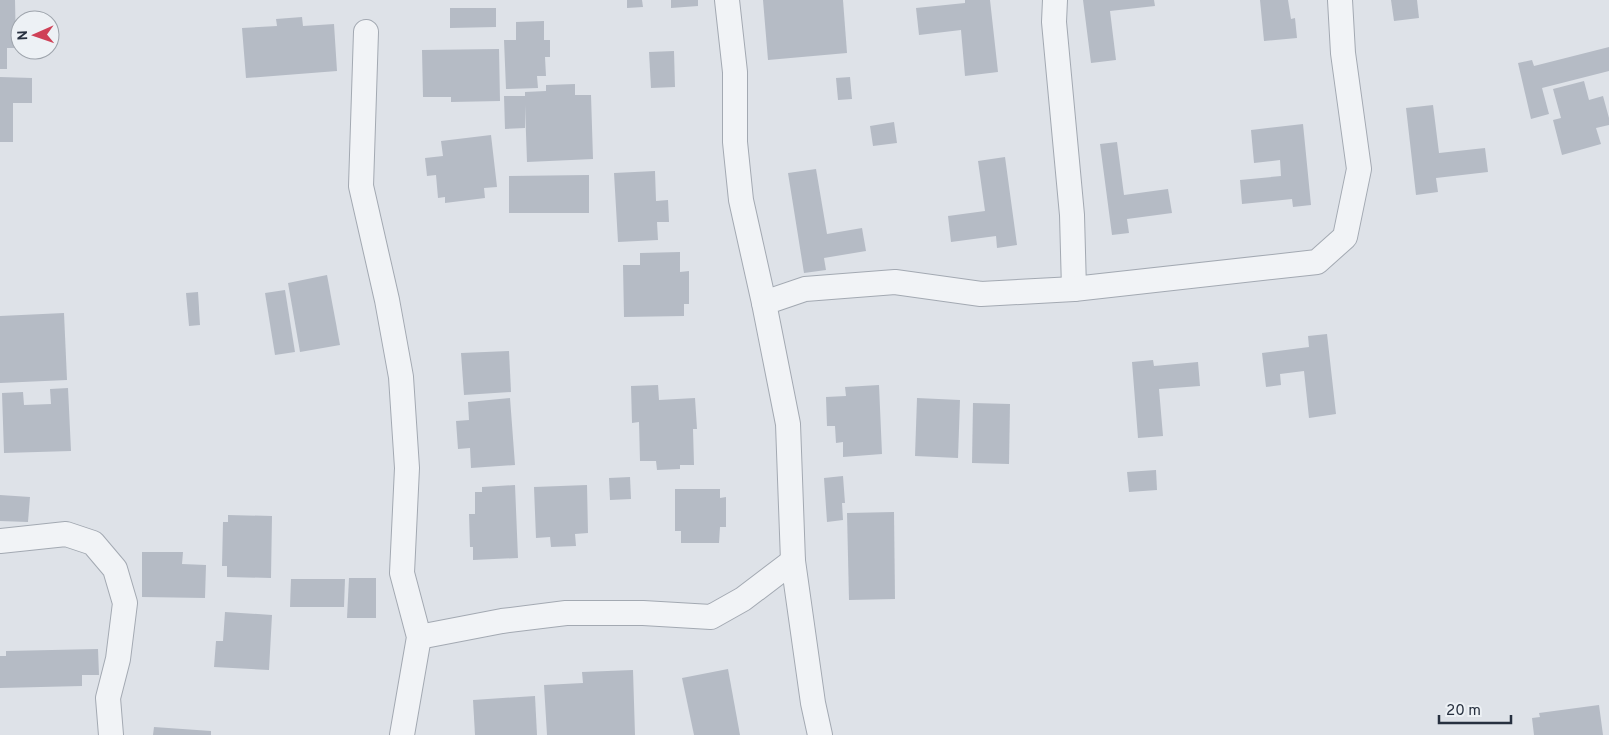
<svg xmlns="http://www.w3.org/2000/svg" width="1609" height="735" font-family="Overpass,sans-serif">
  <style>
    .building { fill: #b5bbc5 }
    .lines { fill: none; stroke-linecap: round; stroke-linejoin: round }
    .minor-casing { stroke: #a3a9b2; stroke-width: 26 }
    .minor { stroke: #f1f3f6; stroke-width: 24 }
  </style>
  <rect width="100%" height="100%" fill="#dee2e8"/>
  <g class="building">
    <path d="M 0,0 L 15,0 L 16,48 L 7,48 L 7,69 L 0,69 Z"/>
    <path d="M 627,0 L 642,0 L 643,7 L 627,8 Z"/>
    <path d="M 671,0 L 698,0 L 698,6 L 671,8 Z"/>
    <path d="M 763,0 L 843,0 L 847,53 L 768,60 Z"/>
    <path d="M 965,0 L 990,0 L 998,72 L 965,76 L 961,30 L 919,35 L 916,8 L 965,3 Z"/>
    <path d="M 1083,0 L 1154,0 L 1155,6 L 1110,11 L 1116,60 L 1091,63 Z"/>
    <path d="M 1260,0 L 1288,0 L 1291,19 L 1295,18 L 1297,38 L 1264,41 Z"/>
    <path d="M 1391,0 L 1417,0 L 1419,18 L 1394,21 Z"/>
    <path d="M 450,8 L 496,8 L 496,27 L 450,28 Z"/>
    <path d="M 302,17 L 303,26 L 334,24 L 337,71 L 246,78 L 242,28 L 277,26 L 276,19 Z"/>
    <path d="M 544,21 L 544,40 L 550,40 L 550,57 L 545,57 L 546,76 L 537,76 L 538,88 L 506,89 L 504,40 L 516,40 L 516,22 Z"/>
    <path d="M 1609,47 L 1609,71 L 1542,88 L 1549,114 L 1531,119 L 1518,63 L 1532,60 L 1534,66 Z"/>
    <path d="M 499,49 L 500,101 L 451,102 L 451,97 L 423,97 L 422,50 Z"/>
    <path d="M 674,51 L 675,87 L 651,88 L 649,52 Z"/>
    <path d="M 0,77 L 32,78 L 32,103 L 13,103 L 13,142 L 0,142 Z"/>
    <path d="M 850,77 L 852,99 L 838,100 L 836,78 Z"/>
    <path d="M 1584,81 L 1589,100 L 1603,96 L 1609,118 L 1609,125 L 1596,128 L 1601,144 L 1562,155 L 1553,120 L 1561,118 L 1553,89 Z"/>
    <path d="M 575,84 L 575,95 L 591,95 L 593,159 L 527,162 L 525,105 L 525,128 L 505,129 L 504,96 L 525,96 L 525,92 L 546,91 L 546,85 Z"/>
    <path d="M 1433,105 L 1439,153 L 1485,148 L 1488,172 L 1436,178 L 1438,192 L 1416,195 L 1406,108 Z"/>
    <path d="M 894,122 L 897,143 L 873,146 L 870,126 Z"/>
    <path d="M 1303,124 L 1311,205 L 1293,207 L 1292,199 L 1242,204 L 1240,180 L 1281,176 L 1280,160 L 1254,163 L 1251,130 Z"/>
    <path d="M 491,135 L 497,187 L 484,188 L 485,198 L 445,203 L 445,197 L 438,198 L 436,175 L 427,176 L 425,158 L 443,156 L 441,141 Z"/>
    <path d="M 1117,142 L 1124,195 L 1168,189 L 1172,213 L 1127,219 L 1129,233 L 1112,235 L 1100,144 Z"/>
    <path d="M 1005,157 L 1017,245 L 997,248 L 996,236 L 951,242 L 948,216 L 985,211 L 978,161 Z"/>
    <path d="M 816,169 L 827,234 L 862,228 L 866,251 L 824,258 L 826,270 L 804,273 L 788,173 Z"/>
    <path d="M 655,171 L 656,201 L 668,200 L 669,222 L 657,222 L 658,240 L 618,242 L 614,173 Z"/>
    <path d="M 589,175 L 589,213 L 509,213 L 509,176 Z"/>
    <path d="M 680,252 L 680,272 L 689,271 L 689,304 L 684,304 L 684,316 L 624,317 L 623,265 L 640,265 L 640,253 Z"/>
    <path d="M 327,275 L 340,345 L 300,352 L 288,283 Z"/>
    <path d="M 285,290 L 295,352 L 275,355 L 265,293 Z"/>
    <path d="M 198,292 L 200,325 L 189,326 L 186,293 Z"/>
    <path d="M 64,313 L 67,380 L 0,383 L 0,316 Z"/>
    <path d="M 1327,334 L 1336,414 L 1309,418 L 1304,371 L 1280,374 L 1281,385 L 1266,387 L 1262,353 L 1309,347 L 1308,336 Z"/>
    <path d="M 509,351 L 511,392 L 464,395 L 461,353 Z"/>
    <path d="M 1153,360 L 1154,366 L 1198,362 L 1200,386 L 1159,389 L 1163,436 L 1138,438 L 1132,362 Z"/>
    <path d="M 658,385 L 659,400 L 695,398 L 697,429 L 693,429 L 694,465 L 680,465 L 680,469 L 657,470 L 656,461 L 640,461 L 639,422 L 632,423 L 631,386 Z"/>
    <path d="M 879,385 L 882,454 L 843,457 L 843,442 L 836,443 L 835,426 L 827,426 L 826,397 L 846,396 L 845,387 Z"/>
    <path d="M 68,388 L 71,451 L 4,453 L 2,393 L 23,392 L 24,405 L 51,404 L 50,389 Z"/>
    <path d="M 510,398 L 515,465 L 471,468 L 470,448 L 458,449 L 456,421 L 469,420 L 468,402 Z"/>
    <path d="M 917,398 L 960,400 L 958,458 L 915,456 Z"/>
    <path d="M 973,403 L 1010,404 L 1009,464 L 972,463 Z"/>
    <path d="M 1156,470 L 1157,490 L 1129,492 L 1127,472 Z"/>
    <path d="M 843,476 L 845,503 L 842,503 L 843,520 L 827,522 L 824,478 Z"/>
    <path d="M 630,477 L 631,499 L 610,500 L 609,478 Z"/>
    <path d="M 515,485 L 518,558 L 473,560 L 473,547 L 470,547 L 469,514 L 475,514 L 475,492 L 482,492 L 482,487 Z"/>
    <path d="M 587,485 L 588,533 L 575,534 L 576,546 L 551,547 L 550,537 L 536,538 L 534,487 Z"/>
    <path d="M 675,489 L 720,489 L 720,498 L 726,497 L 726,527 L 720,527 L 719,543 L 681,543 L 681,531 L 675,531 Z"/>
    <path d="M 0,495 L 30,497 L 28,522 L 0,521 Z"/>
    <path d="M 894,512 L 895,599 L 849,600 L 847,513 Z"/>
    <path d="M 228,515 L 272,516 L 271,578 L 227,577 L 227,566 L 222,566 L 223,522 L 228,522 Z"/>
    <path d="M 142,552 L 183,552 L 182,564 L 206,565 L 205,598 L 142,597 Z"/>
    <path d="M 349,578 L 376,578 L 376,618 L 347,618 Z"/>
    <path d="M 291,579 L 345,579 L 344,607 L 290,607 Z"/>
    <path d="M 225,612 L 272,615 L 269,670 L 214,667 L 216,641 L 223,641 Z"/>
    <path d="M 98,649 L 99,675 L 82,675 L 82,686 L 0,688 L 0,656 L 6,656 L 6,651 Z"/>
    <path d="M 728,669 L 740,735 L 694,735 L 682,678 Z"/>
    <path d="M 633,670 L 635,735 L 547,735 L 544,685 L 583,683 L 582,672 Z"/>
    <path d="M 535,696 L 537,735 L 475,735 L 473,700 Z"/>
    <path d="M 1599,705 L 1603,735 L 1534,735 L 1532,718 L 1540,717 L 1539,713 Z"/>
    <path d="M 154,727 L 211,731 L 211,735 L 153,735 Z"/>
  </g>
  <g class="lines">
    <defs>
      <g id="minor">
        <path d="M 727,0 L 735,72 L 735,142 L 741,200 L 764,303"/>
        <path d="M 1055,0 L 1054,22 L 1072,215 L 1074,289"/>
        <path d="M 366,32 L 361,186 L 387,300 L 401,377 L 407,468 L 402,573 L 419,637 L 402,735"/>
        <path d="M 0,541 L 66,534 L 93,543 L 115,569 L 125,603 L 118,659 L 108,698 L 111,735"/>
        <path d="M 419,637 L 502,621 L 566,613 L 643,613 L 711,617 L 743,599 L 793,561"/>
        <path d="M 820,735 L 813,703 L 793,561 L 788,424 L 764,303 L 805,289 L 895,282 L 981,294 L 1074,289 L 1317,262 L 1345,237 L 1359,169 L 1343,53 L 1340,0"/>
      </g>
    </defs>
    <use href="#minor" class="minor-casing"/>
    <use href="#minor" class="minor"/>
  </g>
  <g transform="translate(35 35) rotate(268)"><circle r="24" fill="#edf1f5" stroke="#9ea4ac"/>
  <path d="M0-4L9 19L0 12L-9 19Z" fill="#cf4157"/>
  <text y="-8" font-size="14" font-weight="bold" text-anchor="middle" fill="#27303f">N</text>
  </g>
  <path d="M1439 715v8h72v-8" fill="none" stroke="#27303f" stroke-width="2.5"/>
  <text x="1446" y="715" font-size="15" fill="#27303f" stroke="#edf1f5" stroke-width="4" paint-order="stroke">20 m</text>
</svg>
